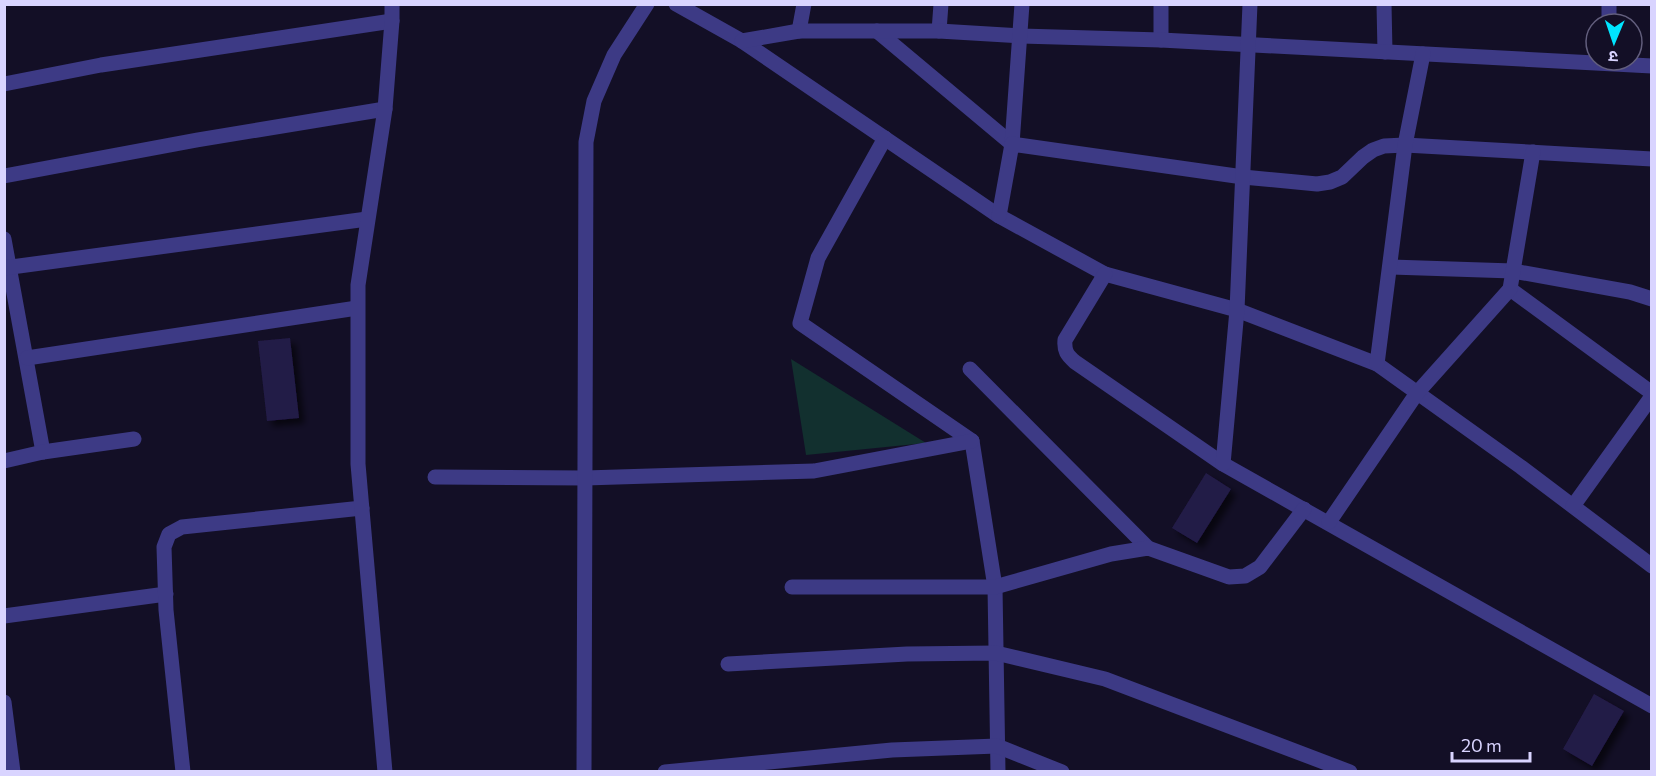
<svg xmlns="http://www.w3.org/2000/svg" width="1656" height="776" font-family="Commissioner,'Noto Sans Devanagari',sans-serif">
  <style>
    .green { fill: #12302f }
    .building { fill: #241b47; filter: url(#shadow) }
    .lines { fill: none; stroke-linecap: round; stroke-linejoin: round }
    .minor { stroke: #3d3a85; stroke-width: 15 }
  </style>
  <defs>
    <filter id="shadow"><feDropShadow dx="5.5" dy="5.5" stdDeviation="3" flood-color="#0009"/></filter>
  </defs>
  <rect width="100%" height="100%" fill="#130f26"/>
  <path class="green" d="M 791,359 L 926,443 L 806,455 Z"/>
  <g class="building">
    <path d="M 290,338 L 299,418 L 267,421 L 258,341 Z"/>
    <path d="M 1206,473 L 1231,489 L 1197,543 L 1172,528 Z"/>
    <path d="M 1594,694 L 1624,711 L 1592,766 L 1563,749 Z"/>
  </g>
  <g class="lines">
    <g class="minor">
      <path d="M 676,4 L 742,41 L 999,216 L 1105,274 L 1237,310 L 1377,364 L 1521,467 L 1652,566"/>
      <path d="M 1161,4 L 1161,40"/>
      <path d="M 1384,4 L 1385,52"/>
      <path d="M 1609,24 L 1609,4"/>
      <path d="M 799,31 L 804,4"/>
      <path d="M 877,31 L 1012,144"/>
      <path d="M 939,31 L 941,4"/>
      <path d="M 742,41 L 799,31 L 939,31 L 1021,36 L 1161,40 L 1652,66"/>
      <path d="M 4,84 L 101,65 L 392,21"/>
      <path d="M 885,138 L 818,258 L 800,323 L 972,441 L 995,587 L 998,772"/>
      <path d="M 1012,144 L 1022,4"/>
      <path d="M 4,176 L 197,140 L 385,109"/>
      <path d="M 999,216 L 1012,144 L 1243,177 L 1317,184 L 1330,182 L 1342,177 L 1363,157 L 1373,150 L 1384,146 L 1405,145 L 1652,159"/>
      <path d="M 4,239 L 43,452"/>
      <path d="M 1391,267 L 1513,271 L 1630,292 L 1652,299"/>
      <path d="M 4,268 L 367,219"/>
      <path d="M 1105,274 L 1065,340 C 1064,351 1067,355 1075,362 L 1223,464 L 1652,706"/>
      <path d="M 1510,289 L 1652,393"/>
      <path d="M 27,358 L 357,308"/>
      <path d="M 1377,364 L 1405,145 L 1423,54"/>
      <path d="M 970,369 L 1148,548"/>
      <path d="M 4,461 L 43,452 L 134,439"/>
      <path d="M 1223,464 L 1237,310 L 1250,4"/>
      <path d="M 435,477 L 585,478 L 814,471 L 972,441"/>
      <path d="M 1573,506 L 1652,396"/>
      <path d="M 1329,522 L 1417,393 L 1510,289 L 1533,152"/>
      <path d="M 792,587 L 995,587 L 1111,554 L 1148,548 L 1229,577 L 1245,576 L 1260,567 L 1304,509"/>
      <path d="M 4,616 L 166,594"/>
      <path d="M 728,664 L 907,654 L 996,653 L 1105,679 L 1350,772"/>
      <path d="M 4,702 L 13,772"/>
      <path d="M 183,772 L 166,610 L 164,547 L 169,534 L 182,527 L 362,508"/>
      <path d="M 385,772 L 358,464 L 358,285 L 385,109 L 392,21 L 392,4"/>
      <path d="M 584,772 L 586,142 L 594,101 L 614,55 L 647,4"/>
      <path d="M 665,772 L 892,750 L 997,746 L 1062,772"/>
    </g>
  </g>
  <rect width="1656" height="776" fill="none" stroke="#d9d4ff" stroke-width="12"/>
  <g transform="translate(1614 42) rotate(182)"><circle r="28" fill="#130f26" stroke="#625e7d" stroke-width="1.5"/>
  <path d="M0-4.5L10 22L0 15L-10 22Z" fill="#00e5ff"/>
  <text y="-9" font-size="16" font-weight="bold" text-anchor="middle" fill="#d9d4ff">उ</text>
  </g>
  <path d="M1452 752v9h78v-9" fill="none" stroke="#d9d4ff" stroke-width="3"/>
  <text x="1461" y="752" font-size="18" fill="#d9d4ff" stroke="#130f26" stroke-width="4.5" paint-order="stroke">20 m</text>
</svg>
